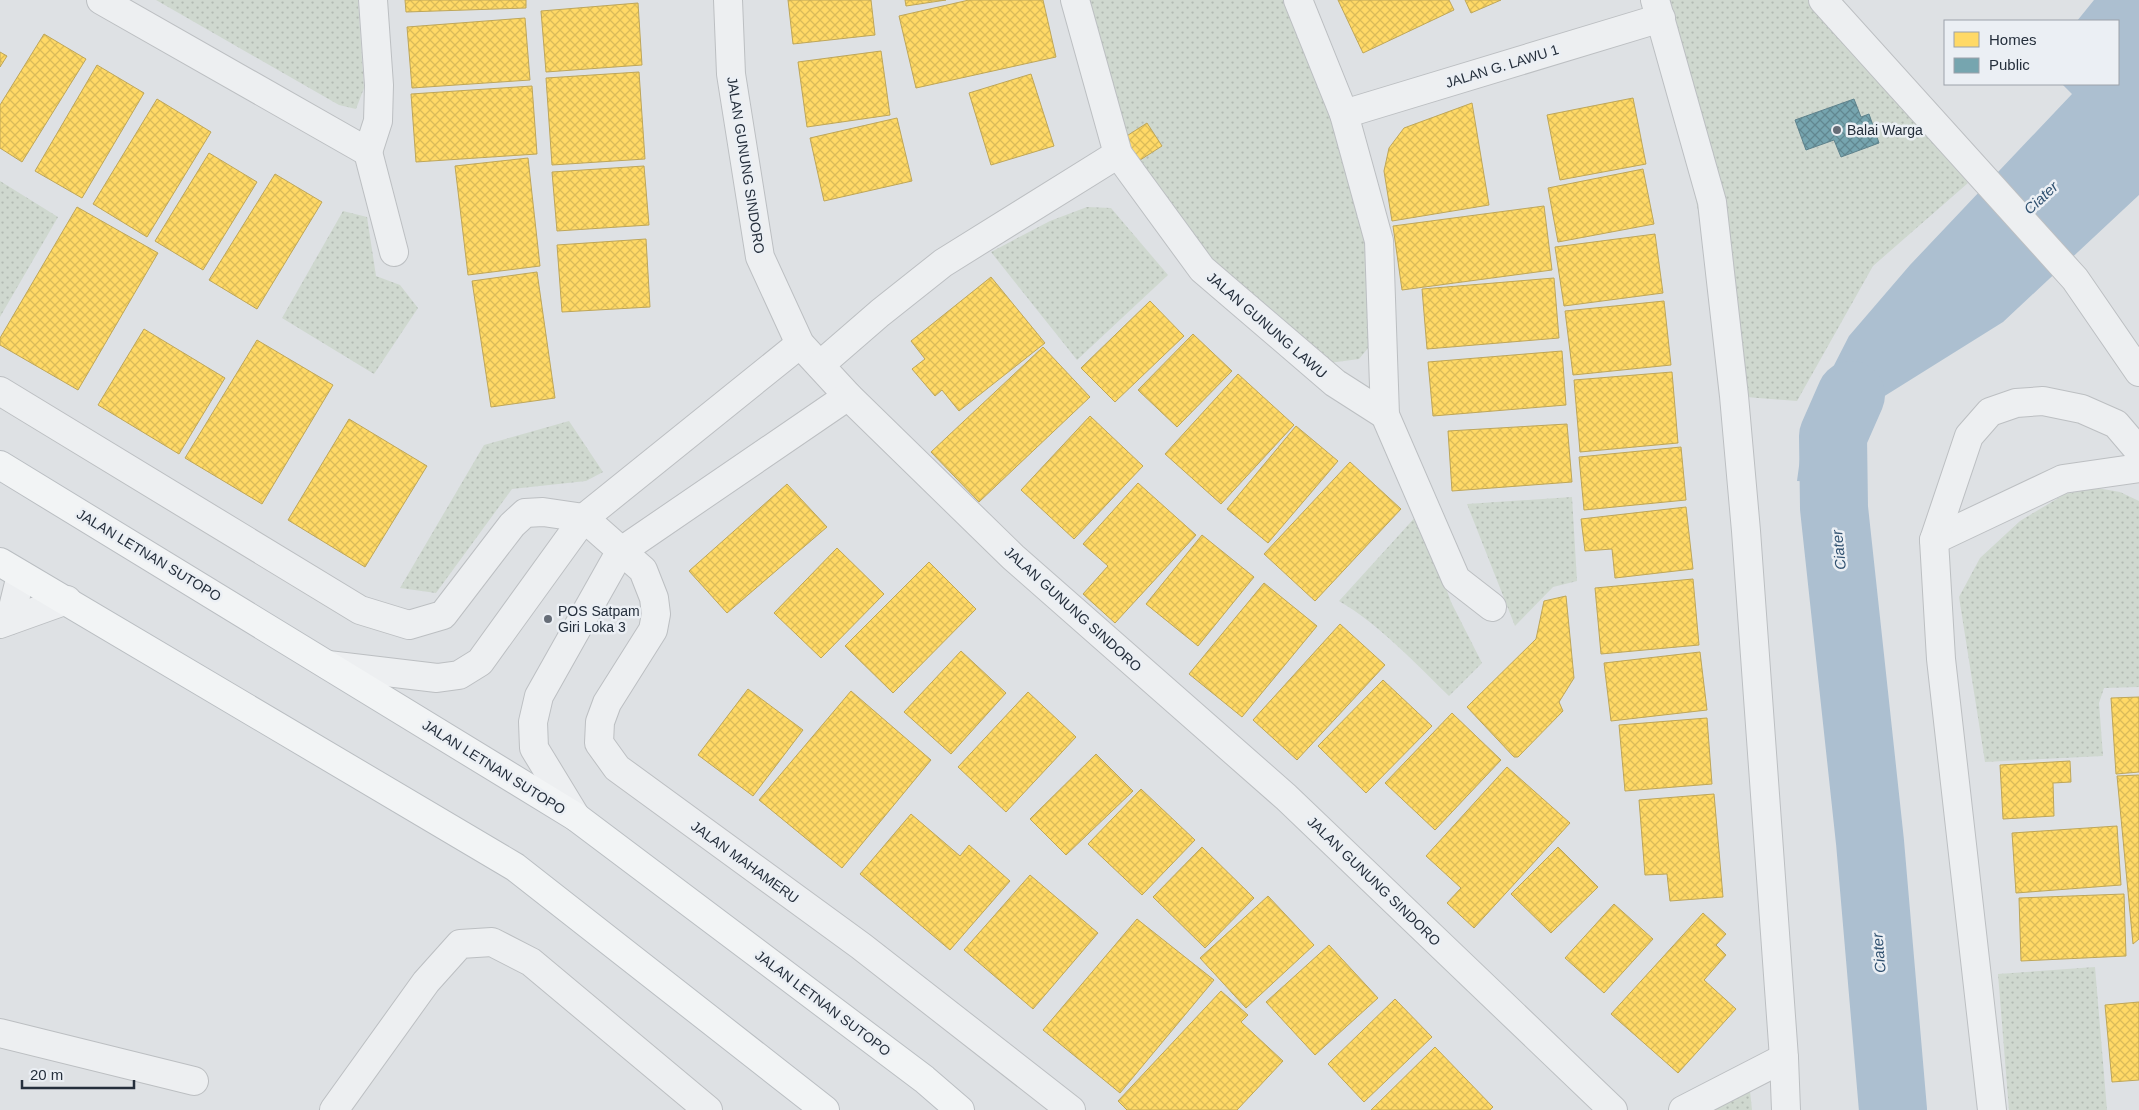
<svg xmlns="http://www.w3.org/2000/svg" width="2139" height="1110" font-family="Helvetica,sans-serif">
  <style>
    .grass { fill: url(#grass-dots) }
    .water { fill: #acbfd0 }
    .homes { fill: url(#homes-cross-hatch); stroke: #bea659 }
    .public { fill: url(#public-cross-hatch); stroke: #5e828c }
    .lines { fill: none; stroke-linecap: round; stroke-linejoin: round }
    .river { stroke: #acbfd0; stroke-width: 68 }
    .minor-casing { stroke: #bcbfc2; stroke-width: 30 }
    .major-casing { stroke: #babec2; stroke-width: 30 }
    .minor { stroke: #edeff1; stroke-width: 28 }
    .major { stroke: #f2f4f5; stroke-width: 28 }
    .poi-dot { fill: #666d77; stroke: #ebeff4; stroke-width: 2 }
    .labels { text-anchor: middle; stroke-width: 5; stroke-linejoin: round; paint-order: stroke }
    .street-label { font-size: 14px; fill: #252f3c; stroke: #ebeff4 }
    .poi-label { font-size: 14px; fill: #252f3c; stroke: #ebeff4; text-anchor: start }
    .water-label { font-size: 15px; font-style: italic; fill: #305170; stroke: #ebeff4 }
  </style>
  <defs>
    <pattern id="grass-dots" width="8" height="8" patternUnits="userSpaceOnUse" patternTransform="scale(1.25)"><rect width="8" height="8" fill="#cfd8cf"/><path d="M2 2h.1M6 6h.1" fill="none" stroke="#b2bab3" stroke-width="1.8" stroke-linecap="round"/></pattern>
    <pattern id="homes-cross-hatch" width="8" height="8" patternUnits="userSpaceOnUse" patternTransform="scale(1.25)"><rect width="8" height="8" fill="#ffd966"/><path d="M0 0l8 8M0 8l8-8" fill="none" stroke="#dabb59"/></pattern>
    <pattern id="public-cross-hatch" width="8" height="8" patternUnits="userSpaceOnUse" patternTransform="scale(1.25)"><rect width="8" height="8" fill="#76a5af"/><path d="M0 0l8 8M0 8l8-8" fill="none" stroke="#618790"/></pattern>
  </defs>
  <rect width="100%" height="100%" fill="#dee1e4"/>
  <g class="grass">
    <path d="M 156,0 L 358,0 L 364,88 L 356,109 L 339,105 Z"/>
    <path d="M 1075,0 L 1298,0 L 1380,252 L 1374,341 L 1359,359 L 1329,363 L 1284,340 L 1118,154 Z"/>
    <path d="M 1655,0 L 1823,0 L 1968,183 L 1873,266 L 1797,401 L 1734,396 L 1659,10 Z"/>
    <path d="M 0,181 L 58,217 L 0,317 Z"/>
    <path d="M 1087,207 L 1111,208 L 1168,275 L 1077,360 L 991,252 L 1050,221 Z"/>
    <path d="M 343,211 L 367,217 L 376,276 L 400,285 L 418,308 L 374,374 L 282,318 Z"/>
    <path d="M 569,421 L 603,472 L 586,481 L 512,489 L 436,593 L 400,588 L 484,445 Z"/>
    <path d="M 2097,488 L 2120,492 L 2139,501 L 2139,687 L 2104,688 L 2099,703 L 2103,756 L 1985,762 L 1959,597 L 1980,558 L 2020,521 L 2065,494 Z"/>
    <path d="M 1572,497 L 1577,581 L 1553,587 L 1515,626 L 1467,504 Z"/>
    <path d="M 1419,513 L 1451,602 L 1482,663 L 1449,696 C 1415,663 1380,625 1339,601 Z"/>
    <path d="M 2095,967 L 2107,1110 L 2009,1110 L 1998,974 Z"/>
    <path d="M 1748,1072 L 1752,1110 L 1694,1110 Z"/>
  </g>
  <path class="water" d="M 2094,0 L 2139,0 L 2139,195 L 2003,322 L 1867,407 L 1850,447 L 1856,484 L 1797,481 L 1805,422 L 1849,336 L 1910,265 L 2072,94 L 2062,84 L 2118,84 L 2118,21 L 2077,21 Z"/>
  <g class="homes">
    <path d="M 405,0 L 526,0 L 526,8 L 406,12 Z"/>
    <path d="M 788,0 L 871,0 L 875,35 L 793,44 Z"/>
    <path d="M 905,0 L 946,0 L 906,6 Z"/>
    <path d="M 969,0 L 1043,0 L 1056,57 L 916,88 L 899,16 Z"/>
    <path d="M 1338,0 L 1449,0 L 1454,10 L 1363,53 Z"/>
    <path d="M 1465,0 L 1501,0 L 1471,13 Z"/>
    <path d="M 638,3 L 642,65 L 546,72 L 541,11 Z"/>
    <path d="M 525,18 L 530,80 L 412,88 L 407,27 Z"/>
    <path d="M 44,34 L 86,59 L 22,162 L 0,148 L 0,105 Z"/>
    <path d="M 881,51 L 890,115 L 807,127 L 798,62 Z"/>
    <path d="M 0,52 L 7,56 L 0,67 Z"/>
    <path d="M 97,65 L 144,93 L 82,198 L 35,171 Z"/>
    <path d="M 639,72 L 645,159 L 552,165 L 546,78 Z"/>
    <path d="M 1031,74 L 1054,146 L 991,165 L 969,93 Z"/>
    <path d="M 532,86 L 537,154 L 416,162 L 411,94 Z"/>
    <path d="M 1633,98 L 1646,164 L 1560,180 L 1547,115 Z"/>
    <path d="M 157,99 L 211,132 L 147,237 L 93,204 Z"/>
    <path d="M 1472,103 L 1489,205 L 1392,221 L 1384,171 L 1389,148 L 1404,128 Z"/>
    <path d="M 897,118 L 912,181 L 824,201 L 810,138 Z"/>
    <path d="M 1147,123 L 1162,146 L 1137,162 L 1122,139 Z"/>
    <path d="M 209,153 L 257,182 L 203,270 L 155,241 Z"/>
    <path d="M 528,158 L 540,266 L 468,275 L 455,166 Z"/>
    <path d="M 644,166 L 649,225 L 557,231 L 552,172 Z"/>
    <path d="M 1643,169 L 1654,224 L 1558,242 L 1548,188 Z"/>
    <path d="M 275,174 L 322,202 L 257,309 L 209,280 Z"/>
    <path d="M 1544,206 L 1552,270 L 1402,290 L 1393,226 Z"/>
    <path d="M 77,207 L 158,253 L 78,390 L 0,345 L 0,338 Z"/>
    <path d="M 1655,234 L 1663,293 L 1564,306 L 1555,247 Z"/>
    <path d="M 646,239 L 650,307 L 562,312 L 557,245 Z"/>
    <path d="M 537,272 L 555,398 L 491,407 L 472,281 Z"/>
    <path d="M 991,277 L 1045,343 L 959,411 L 942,390 L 935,396 L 912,369 L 925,359 L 911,341 Z"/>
    <path d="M 1554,278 L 1559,338 L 1427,349 L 1422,289 Z"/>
    <path d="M 1150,301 L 1184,336 L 1115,402 L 1081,368 Z"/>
    <path d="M 1664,301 L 1671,365 L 1573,375 L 1565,311 Z"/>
    <path d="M 144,329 L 225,378 L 179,454 L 98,405 Z"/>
    <path d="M 1193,334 L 1232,371 L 1177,427 L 1138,390 Z"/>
    <path d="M 257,340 L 333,385 L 262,504 L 185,458 Z"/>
    <path d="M 1043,347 L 1090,397 L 979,502 L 931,452 Z"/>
    <path d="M 1562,351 L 1566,405 L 1433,416 L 1428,362 Z"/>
    <path d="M 1672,372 L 1678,443 L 1580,452 L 1574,380 Z"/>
    <path d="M 1238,374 L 1294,425 L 1221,504 L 1165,454 Z"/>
    <path d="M 1090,416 L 1143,466 L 1074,539 L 1021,490 Z"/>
    <path d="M 349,419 L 427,466 L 365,567 L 288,520 Z"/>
    <path d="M 1567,424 L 1572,482 L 1452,491 L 1448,431 Z"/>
    <path d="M 1296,426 L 1338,461 L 1268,543 L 1227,509 Z"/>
    <path d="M 1681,447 L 1686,500 L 1584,510 L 1579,457 Z"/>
    <path d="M 1350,462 L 1401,509 L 1315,601 L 1264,554 Z"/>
    <path d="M 1138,483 L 1196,535 L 1115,623 L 1083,594 L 1108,566 L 1083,544 Z"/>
    <path d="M 787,484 L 827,527 L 727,613 L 689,571 Z"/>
    <path d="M 1686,507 L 1693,569 L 1615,578 L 1612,549 L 1585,551 L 1581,519 Z"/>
    <path d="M 1202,535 L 1254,577 L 1198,646 L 1146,604 Z"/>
    <path d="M 837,548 L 884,594 L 821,658 L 774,613 Z"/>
    <path d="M 929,562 L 976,609 L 893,693 L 845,646 Z"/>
    <path d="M 1693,579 L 1699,645 L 1601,654 L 1595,588 Z"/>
    <path d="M 1264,583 L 1317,626 L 1242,717 L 1189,674 Z"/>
    <path d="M 1566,596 L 1574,678 L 1559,702 L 1563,711 L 1518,757 L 1514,757 L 1467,707 L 1536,639 L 1544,601 Z"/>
    <path d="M 1340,624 L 1385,665 L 1297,760 L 1253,720 Z"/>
    <path d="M 961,651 L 1006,693 L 951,754 L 904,712 Z"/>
    <path d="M 1700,652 L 1707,710 L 1611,721 L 1604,663 Z"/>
    <path d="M 1383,680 L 1432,726 L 1366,793 L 1318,746 Z"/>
    <path d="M 748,689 L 803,730 L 753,796 L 698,755 Z"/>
    <path d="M 851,691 L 931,760 L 842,868 L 759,800 Z"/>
    <path d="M 1028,692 L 1076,737 L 1006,812 L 958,767 Z"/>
    <path d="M 2139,697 L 2139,772 L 2116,774 L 2111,698 Z"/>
    <path d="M 1452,713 L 1501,760 L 1435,830 L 1385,783 Z"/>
    <path d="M 1707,718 L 1712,784 L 1625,791 L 1619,725 Z"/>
    <path d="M 1096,754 L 1133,791 L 1066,855 L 1030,819 Z"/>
    <path d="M 2070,761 L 2071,782 L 2053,783 L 2054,816 L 2003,819 L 2000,765 Z"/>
    <path d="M 1507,767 L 1570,823 L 1474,928 L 1447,903 L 1461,888 L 1426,856 Z"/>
    <path d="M 2139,775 L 2139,939 L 2133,944 L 2117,776 Z"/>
    <path d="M 1141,789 L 1195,840 L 1142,895 L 1088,844 Z"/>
    <path d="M 1714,794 L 1723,897 L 1670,901 L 1667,874 L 1645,875 L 1639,800 Z"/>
    <path d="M 911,814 L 960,856 L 969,845 L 1010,881 L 950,950 L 860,874 Z"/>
    <path d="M 2117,826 L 2121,885 L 2016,893 L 2012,833 Z"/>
    <path d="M 1202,847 L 1254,898 L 1205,948 L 1153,897 Z"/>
    <path d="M 1558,847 L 1598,887 L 1551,933 L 1511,894 Z"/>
    <path d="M 1030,875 L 1098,933 L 1033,1009 L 964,950 Z"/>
    <path d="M 2124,894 L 2126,956 L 2021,961 L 2019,898 Z"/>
    <path d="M 1268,896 L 1314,945 L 1246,1008 L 1200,958 Z"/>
    <path d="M 1614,904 L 1653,939 L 1604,993 L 1565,958 Z"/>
    <path d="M 1703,913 L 1726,934 L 1716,945 L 1726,955 L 1704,980 L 1736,1009 L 1678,1073 L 1611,1014 Z"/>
    <path d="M 1137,919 L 1214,980 L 1120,1093 L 1043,1030 Z"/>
    <path d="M 1329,945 L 1378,998 L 1315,1055 L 1266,1002 Z"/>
    <path d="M 1221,991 L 1248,1015 L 1241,1022 L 1283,1061 L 1237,1110 L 1127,1110 L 1118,1101 Z"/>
    <path d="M 1395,999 L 1432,1037 L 1364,1102 L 1328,1064 Z"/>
    <path d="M 2139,1002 L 2139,1080 L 2112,1082 L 2105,1005 Z"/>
    <path d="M 1435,1047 L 1493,1107 L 1490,1110 L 1371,1110 Z"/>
  </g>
  <path class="public" d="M 1854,99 L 1861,117 L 1869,114 L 1879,143 L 1841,157 L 1834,140 L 1806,150 L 1795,120 Z"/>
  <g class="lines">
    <path class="river" d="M 1851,395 L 1833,436 L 1834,508 L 1870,842 L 1893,1110"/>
    <defs>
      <g id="minor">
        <path d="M 101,0 L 368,152 L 378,121 L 379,85 L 373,0"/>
        <path d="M 728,0 L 731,74 L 760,257 L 800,344 L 848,396 L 1013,557 L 1286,797 L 1613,1110"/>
        <path d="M 1075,0 L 1118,154 L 1202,269 L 1335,383 L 1385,415"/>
        <path d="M 1298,0 L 1344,114 L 1379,241 L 1385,415 L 1456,579 L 1492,607"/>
        <path d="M 1655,0 L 1712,202 L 1734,396 L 1746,531 L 1784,1058 L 1786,1110"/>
        <path d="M 1823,0 L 2075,279 L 2139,372"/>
        <path d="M 1344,114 L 1661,18"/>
        <path d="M 368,152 L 394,252"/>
        <path d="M 820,365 L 880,313 L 943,263 L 1118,154"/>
        <path d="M 0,391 L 360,610 L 409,625 L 443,615 L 512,525 L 525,513 L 543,512 L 584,518 L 643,570 L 654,598 L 656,614 L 653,630 L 607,703 L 600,722 L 599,743 L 617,768 L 861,946 L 1071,1110"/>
        <path d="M 1934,540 L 2063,479 L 2139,468"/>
        <path d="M 10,620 L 21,575"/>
        <path d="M 0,624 L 67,600"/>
        <path d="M 328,665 L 437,678 L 459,675 L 480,662 L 584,518 L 800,344"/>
        <path d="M 576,817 L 534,748 L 533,722 L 539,696 L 620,552 L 848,396"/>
        <path d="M 0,1033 L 194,1081"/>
        <path d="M 334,1110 L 426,982 L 460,944 L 492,942 L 531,962 L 708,1110"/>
        <path d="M 1683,1110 L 1784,1058"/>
        <path d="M 1992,1110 L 1941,659 L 1934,540 L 1969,436 L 1990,412 L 2016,403 L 2043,401 L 2082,409 L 2116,424 L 2139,451"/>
      </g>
      <g id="major">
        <path d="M 0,465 L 576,817 L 924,1079 L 960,1110"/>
        <path d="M 0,562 L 515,867 L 825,1110"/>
      </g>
    </defs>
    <use href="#minor" class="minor-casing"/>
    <use href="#major" class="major-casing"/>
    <use href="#minor" class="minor"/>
    <use href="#major" class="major"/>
  </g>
  <g class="poi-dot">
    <circle cx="1837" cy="130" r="5"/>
    <circle cx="548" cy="619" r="5"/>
  </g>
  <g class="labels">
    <g class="street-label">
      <text transform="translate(1502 66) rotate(-17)" y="5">JALAN G. LAWU 1</text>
      <text transform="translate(746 165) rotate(81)" y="5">JALAN GUNUNG SINDORO</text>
      <text transform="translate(1267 325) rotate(41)" y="5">JALAN GUNUNG LAWU</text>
      <text transform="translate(149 555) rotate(31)" y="5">JALAN LETNAN SUTOPO</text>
      <text transform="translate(1073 609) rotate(42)" y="5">JALAN GUNUNG SINDORO</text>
      <text transform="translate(494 767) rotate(32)" y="5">JALAN LETNAN SUTOPO</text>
      <text transform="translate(745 862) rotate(36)" y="5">JALAN MAHAMERU</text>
      <text transform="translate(1374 881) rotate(44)" y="5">JALAN GUNUNG SINDORO</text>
      <text transform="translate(823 1003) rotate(37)" y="5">JALAN LETNAN SUTOPO</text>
    </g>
    <g class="poi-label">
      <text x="1847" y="135">Balai Warga</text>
      <text x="558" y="616">POS Satpam<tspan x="558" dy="16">Giri Loka 3</tspan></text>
    </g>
    <g class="water-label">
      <text transform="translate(2041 198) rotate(-43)" y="5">Ciater</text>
      <text transform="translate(1839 550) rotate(-96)" y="5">Ciater</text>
      <text transform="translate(1879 953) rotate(-95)" y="5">Ciater</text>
    </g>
  </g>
  <rect x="1944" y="20" width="175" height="65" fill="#ebeff4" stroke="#9ca2aa"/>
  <rect x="1954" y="32" width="25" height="15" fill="#ffd966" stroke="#9ca2aa"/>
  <text x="1989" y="45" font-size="15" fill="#252f3c">Homes</text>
  <rect x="1954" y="58" width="25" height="15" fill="#76a5af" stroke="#9ca2aa"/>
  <text x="1989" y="70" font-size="15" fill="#252f3c">Public</text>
  <path d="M22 1080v8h112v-8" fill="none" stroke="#252f3c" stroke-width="2.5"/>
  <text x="30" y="1080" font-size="15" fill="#252f3c" stroke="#ebeff4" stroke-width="4" paint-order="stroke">20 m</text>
</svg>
